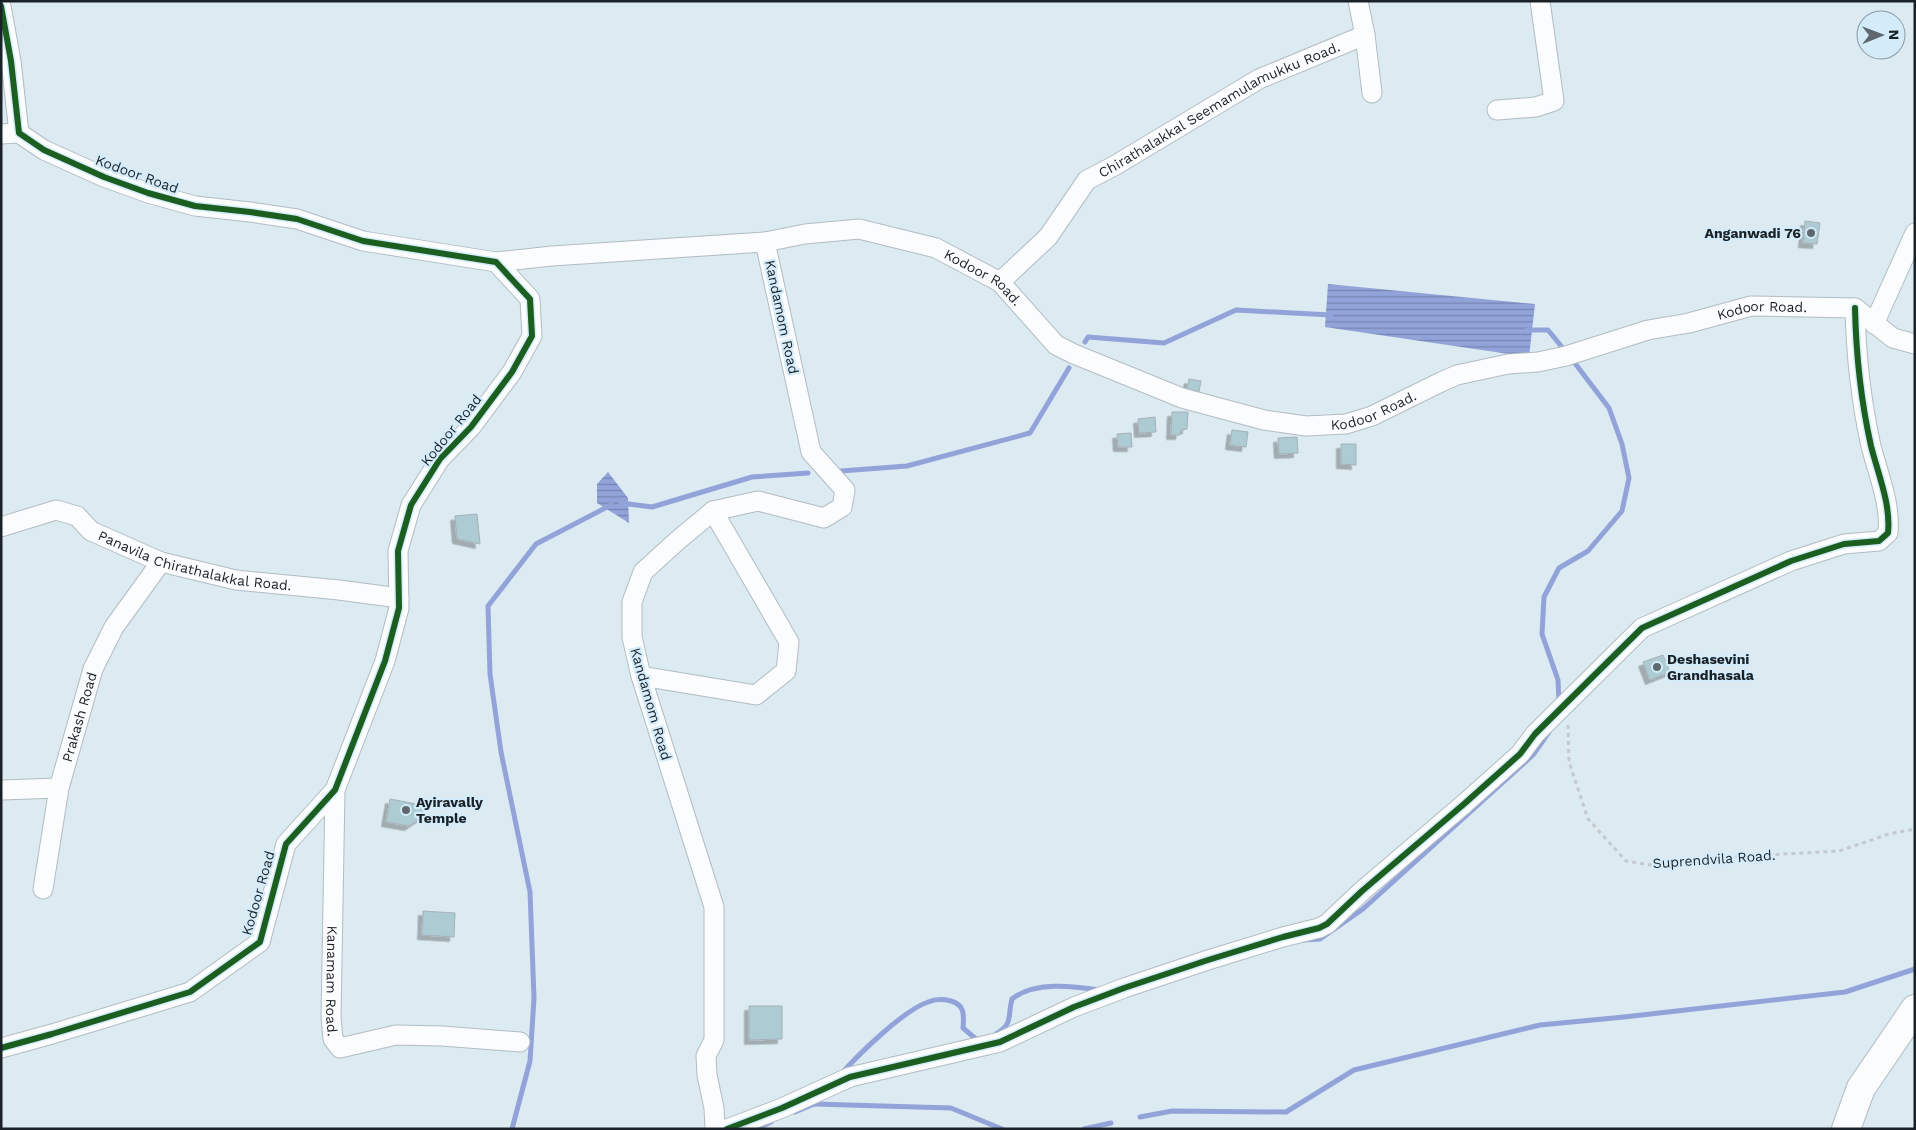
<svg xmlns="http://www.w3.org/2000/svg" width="1916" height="1130" font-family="'Work Sans',sans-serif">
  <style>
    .water { fill: url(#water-rules) }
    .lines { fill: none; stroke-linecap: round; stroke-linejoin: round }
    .stream { stroke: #92a3da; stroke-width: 5 }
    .building { fill: #adcbd3; stroke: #a5b1b6; filter: url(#shadow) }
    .minor-casing { stroke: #b2bcc3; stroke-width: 21 }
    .secondary-casing { stroke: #b2bcc3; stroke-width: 30 }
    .path { stroke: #c4c9cd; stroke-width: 3; stroke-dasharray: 4 4; stroke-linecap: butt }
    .minor { stroke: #fafcfd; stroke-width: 19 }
    .secondary { stroke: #fafcfd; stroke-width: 28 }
    .cycleway-casing { stroke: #d4ecfa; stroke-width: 9 }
    .cycleway { stroke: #1b5e20; stroke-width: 6 }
    .poi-dot { fill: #5e686e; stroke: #d4ecfa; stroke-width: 2 }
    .labels { text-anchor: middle; stroke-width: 4.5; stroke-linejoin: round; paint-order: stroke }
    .street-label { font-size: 14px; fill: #1a2227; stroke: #d4ecfa }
    .poi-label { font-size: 14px; font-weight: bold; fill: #1a2227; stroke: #d4ecfa; text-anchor: start }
  </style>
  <defs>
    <pattern id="water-rules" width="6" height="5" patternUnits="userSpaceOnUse" patternTransform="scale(1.25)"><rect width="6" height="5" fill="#92a3da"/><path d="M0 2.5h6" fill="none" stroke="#7684b1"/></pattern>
    <filter id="shadow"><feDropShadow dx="-4.5" dy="4.5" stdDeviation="0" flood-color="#0004"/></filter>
  </defs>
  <rect width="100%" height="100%" fill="#dceaf2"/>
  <g class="water">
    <path d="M 1328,284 L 1535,304 L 1529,357 L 1325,327 Z"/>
    <path d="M 608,472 L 628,498 L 629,523 L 597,503 L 597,484 Z"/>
  </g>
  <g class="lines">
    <g class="stream">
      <path d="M 1527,330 L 1548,330 L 1566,352"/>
      <path d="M 1085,342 L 1088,337 L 1164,343 L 1236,310 L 1331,315"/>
      <path d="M 841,471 L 907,466 L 1030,433 L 1069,368"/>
      <path d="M 621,503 L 652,507 L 752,477 L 808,473"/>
      <path d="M 1559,703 L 1558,680 L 1542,634 L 1544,597 L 1559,568 L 1588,551 L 1622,511 L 1629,478 L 1622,444 L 1609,408 L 1571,358"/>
      <path d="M 1304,940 L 1320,939 L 1363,909 L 1533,755 L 1549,732"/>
      <path d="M 996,1034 C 1014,1023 1007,1017 1012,999 C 1034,981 1073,986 1100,990"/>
      <path d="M 842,1073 C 860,1053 904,1010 928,1002 C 935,999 943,999 951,1001 C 965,1005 964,1015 963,1028 L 976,1039 L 981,1040"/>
      <path d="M 814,1104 L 951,1108 L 1002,1129"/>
      <path d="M 795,1112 L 814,1104 L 818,1099"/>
      <path d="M 1140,1117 L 1172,1111 L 1286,1112 L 1354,1070 L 1540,1025 L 1624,1017 L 1845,992 L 1915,969"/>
      <path d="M 512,1129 L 530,1061 L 534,998 L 530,892 L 501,752 L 490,674 L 488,606 L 536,544 L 611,505"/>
      <path d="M 756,1129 L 771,1122"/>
      <path d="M 1084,1129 L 1111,1123"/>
    </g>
  </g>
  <g class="building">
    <path d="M 1805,221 L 1820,223 L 1817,244 L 1803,243 Z"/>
    <path d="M 1189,379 L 1201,381 L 1199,392 L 1187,389 Z"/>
    <path d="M 1172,412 L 1188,412 L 1187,429 L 1181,430 L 1180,435 L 1171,435 Z"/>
    <path d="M 1155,417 L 1156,432 L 1139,433 L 1138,419 Z"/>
    <path d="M 1232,430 L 1248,432 L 1246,447 L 1230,445 Z"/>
    <path d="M 1131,433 L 1132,447 L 1118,447 L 1117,434 Z"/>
    <path d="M 1297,437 L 1298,453 L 1279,454 L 1278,438 Z"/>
    <path d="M 1341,444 L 1356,444 L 1356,465 L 1341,464 Z"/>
    <path d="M 477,514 L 480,544 L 457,539 L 455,516 Z"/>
    <path d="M 1663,655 L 1670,672 L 1650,680 L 1643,662 Z"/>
    <path d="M 390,799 L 422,805 L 424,816 L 409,826 L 386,822 Z"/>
    <path d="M 423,911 L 455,913 L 454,937 L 422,935 Z"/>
    <path d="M 749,1006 L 782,1006 L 782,1039 L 749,1040 Z"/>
  </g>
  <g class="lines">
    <defs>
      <g id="minor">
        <path d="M 1358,1 L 1365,35 L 1372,93"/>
        <path d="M 1,6 L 11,61 L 19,133 L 44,150 L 104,177 L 148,193 L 195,206 L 250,212 L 297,219 L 363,241 L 496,262 L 530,299 L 532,336 L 512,372 L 471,427 L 440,459 L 411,505 L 398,551 L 399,608 L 385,661 L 335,790 L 286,844 L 260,942 L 190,992 L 52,1034 L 1,1048"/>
        <path d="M 1497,110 L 1536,107 L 1554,101 L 1540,1"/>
        <path d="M 1,134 L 19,133"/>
        <path id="s1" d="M 496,262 L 552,256 L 765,242 L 805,234 L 859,229 L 936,248 L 1000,282 L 1056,345 L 1074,354 L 1182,398 L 1264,420 L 1306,426 L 1346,424 L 1372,416 L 1441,382 L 1457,375 L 1508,364 L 1538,362 L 1566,356 L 1648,330 L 1689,323 L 1751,306 L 1855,308 L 1893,338 L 1915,344"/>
        <path id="s2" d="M 1000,282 L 1048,237 L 1087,180 L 1114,166 L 1259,79 L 1365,35"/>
        <path d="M 1874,324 L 1915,233"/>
        <path id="s3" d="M 1,527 L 56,510 L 77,516 L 91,531 L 161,562 L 236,580 L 339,590 L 399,598"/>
        <path d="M 641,676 L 756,695 L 786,671 L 789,642 L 713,511"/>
        <path d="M 1,790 L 59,788"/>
        <path id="s4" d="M 335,790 L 331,1017 L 333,1039 L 340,1048 L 396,1035 L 442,1036 L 520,1042"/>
        <path id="s5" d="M 43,889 L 59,788 L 93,669 L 114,627 L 161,562"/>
        <path d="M 715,1129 L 714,1108 L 707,1075 L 706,1056 L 714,1040 L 714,907 L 641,676 L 632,637 L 632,602 L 643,572 L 677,541 L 713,511 L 758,501 L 824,518 L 842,507 L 845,490 L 811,452 L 765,242"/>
        <path d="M 727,1129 L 782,1108 L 850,1077 L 1000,1042 L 1074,1007 L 1124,988 L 1208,960 L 1283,937 L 1319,928 L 1327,924 L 1362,891 L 1464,804 L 1520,754 L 1535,734 L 1642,628 L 1791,561 L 1844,544 L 1879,541 L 1888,533 C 1891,504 1878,474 1871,446 C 1861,401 1856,354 1855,308"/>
      </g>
      <path id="secondary" d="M 1846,1129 L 1861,1088 L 1915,1009"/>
    </defs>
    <use href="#minor" class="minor-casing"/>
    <use href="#secondary" class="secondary-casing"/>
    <path class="path" d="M 1568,725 L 1569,762 L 1588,819 L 1626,861 L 1651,865 L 1712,858 L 1839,851 L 1889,834 L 1915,829"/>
    <use href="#minor" class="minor"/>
    <use href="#secondary" class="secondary"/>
    <defs>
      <g id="cycleway">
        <path d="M 1,6 L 11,61 L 19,133 L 44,150 L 104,177 L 148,193 L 195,206 L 250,212 L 297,219 L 363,241 L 496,262 L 530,299 L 532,336 L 512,372 L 471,427 L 440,459 L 411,505 L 398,551 L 399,608 L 385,661 L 335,790 L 286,844 L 260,942 L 190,992 L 52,1034 L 1,1048"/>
        <path d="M 727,1129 L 782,1108 L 850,1077 L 1000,1042 L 1074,1007 L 1124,988 L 1208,960 L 1283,937 L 1319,928 L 1327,924 L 1362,891 L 1464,804 L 1520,754 L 1535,734 L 1642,628 L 1791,561 L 1844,544 L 1879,541 L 1888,533 C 1891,504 1878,474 1871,446 C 1861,401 1856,354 1855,308"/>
      </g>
    </defs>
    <use href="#cycleway" class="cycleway-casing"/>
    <use href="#cycleway" class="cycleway"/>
  </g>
  <g class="poi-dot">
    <circle cx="1811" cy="233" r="5"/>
    <circle cx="1657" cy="667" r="5"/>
    <circle cx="406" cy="810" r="5"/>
  </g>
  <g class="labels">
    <g class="street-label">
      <text dy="5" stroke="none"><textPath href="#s2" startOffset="285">Chirathalakkal Seemamulamukku Road.</textPath></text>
      <text transform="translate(137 174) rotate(20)" y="5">Kodoor Road</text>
      <text dy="5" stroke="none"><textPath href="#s1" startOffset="500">Kodoor Road.</textPath></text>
      <text dy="5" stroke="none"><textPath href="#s1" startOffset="1340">Kodoor Road.</textPath></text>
      <text transform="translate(782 317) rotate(78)" y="5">Kandamom Road</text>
      <text dy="5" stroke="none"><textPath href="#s1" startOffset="935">Kodoor Road.</textPath></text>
      <text transform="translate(451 430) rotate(-51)" y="5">Kodoor Road</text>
      <text dy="5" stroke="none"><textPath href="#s3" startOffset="209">Panavila Chirathalakkal Road.</textPath></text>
      <text transform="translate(651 704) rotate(74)" y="5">Kandamom Road</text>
      <text dy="5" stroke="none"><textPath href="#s5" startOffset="176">Prakash Road</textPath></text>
      <text transform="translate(1714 859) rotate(-4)" y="5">Suprendvila Road.</text>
      <text transform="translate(258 893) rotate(-74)" y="5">Kodoor Road</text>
      <text dy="5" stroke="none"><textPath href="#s4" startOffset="191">Kanamam Road.</textPath></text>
    </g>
    <g class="poi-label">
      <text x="1801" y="238" text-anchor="end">Anganwadi 76</text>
      <text x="1667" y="664">Deshasevini<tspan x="1667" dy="16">Grandhasala</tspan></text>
      <text x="416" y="807">Ayiravally<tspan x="416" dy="16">Temple</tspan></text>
    </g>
  </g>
  <rect width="1916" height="1130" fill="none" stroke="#1a2227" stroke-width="5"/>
  <g transform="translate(1881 35) rotate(89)"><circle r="24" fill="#d4ecfa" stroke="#8a9ba6"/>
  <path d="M0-4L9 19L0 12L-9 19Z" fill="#5e686e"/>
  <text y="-8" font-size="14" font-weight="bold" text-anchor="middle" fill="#1a2227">N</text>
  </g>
</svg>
